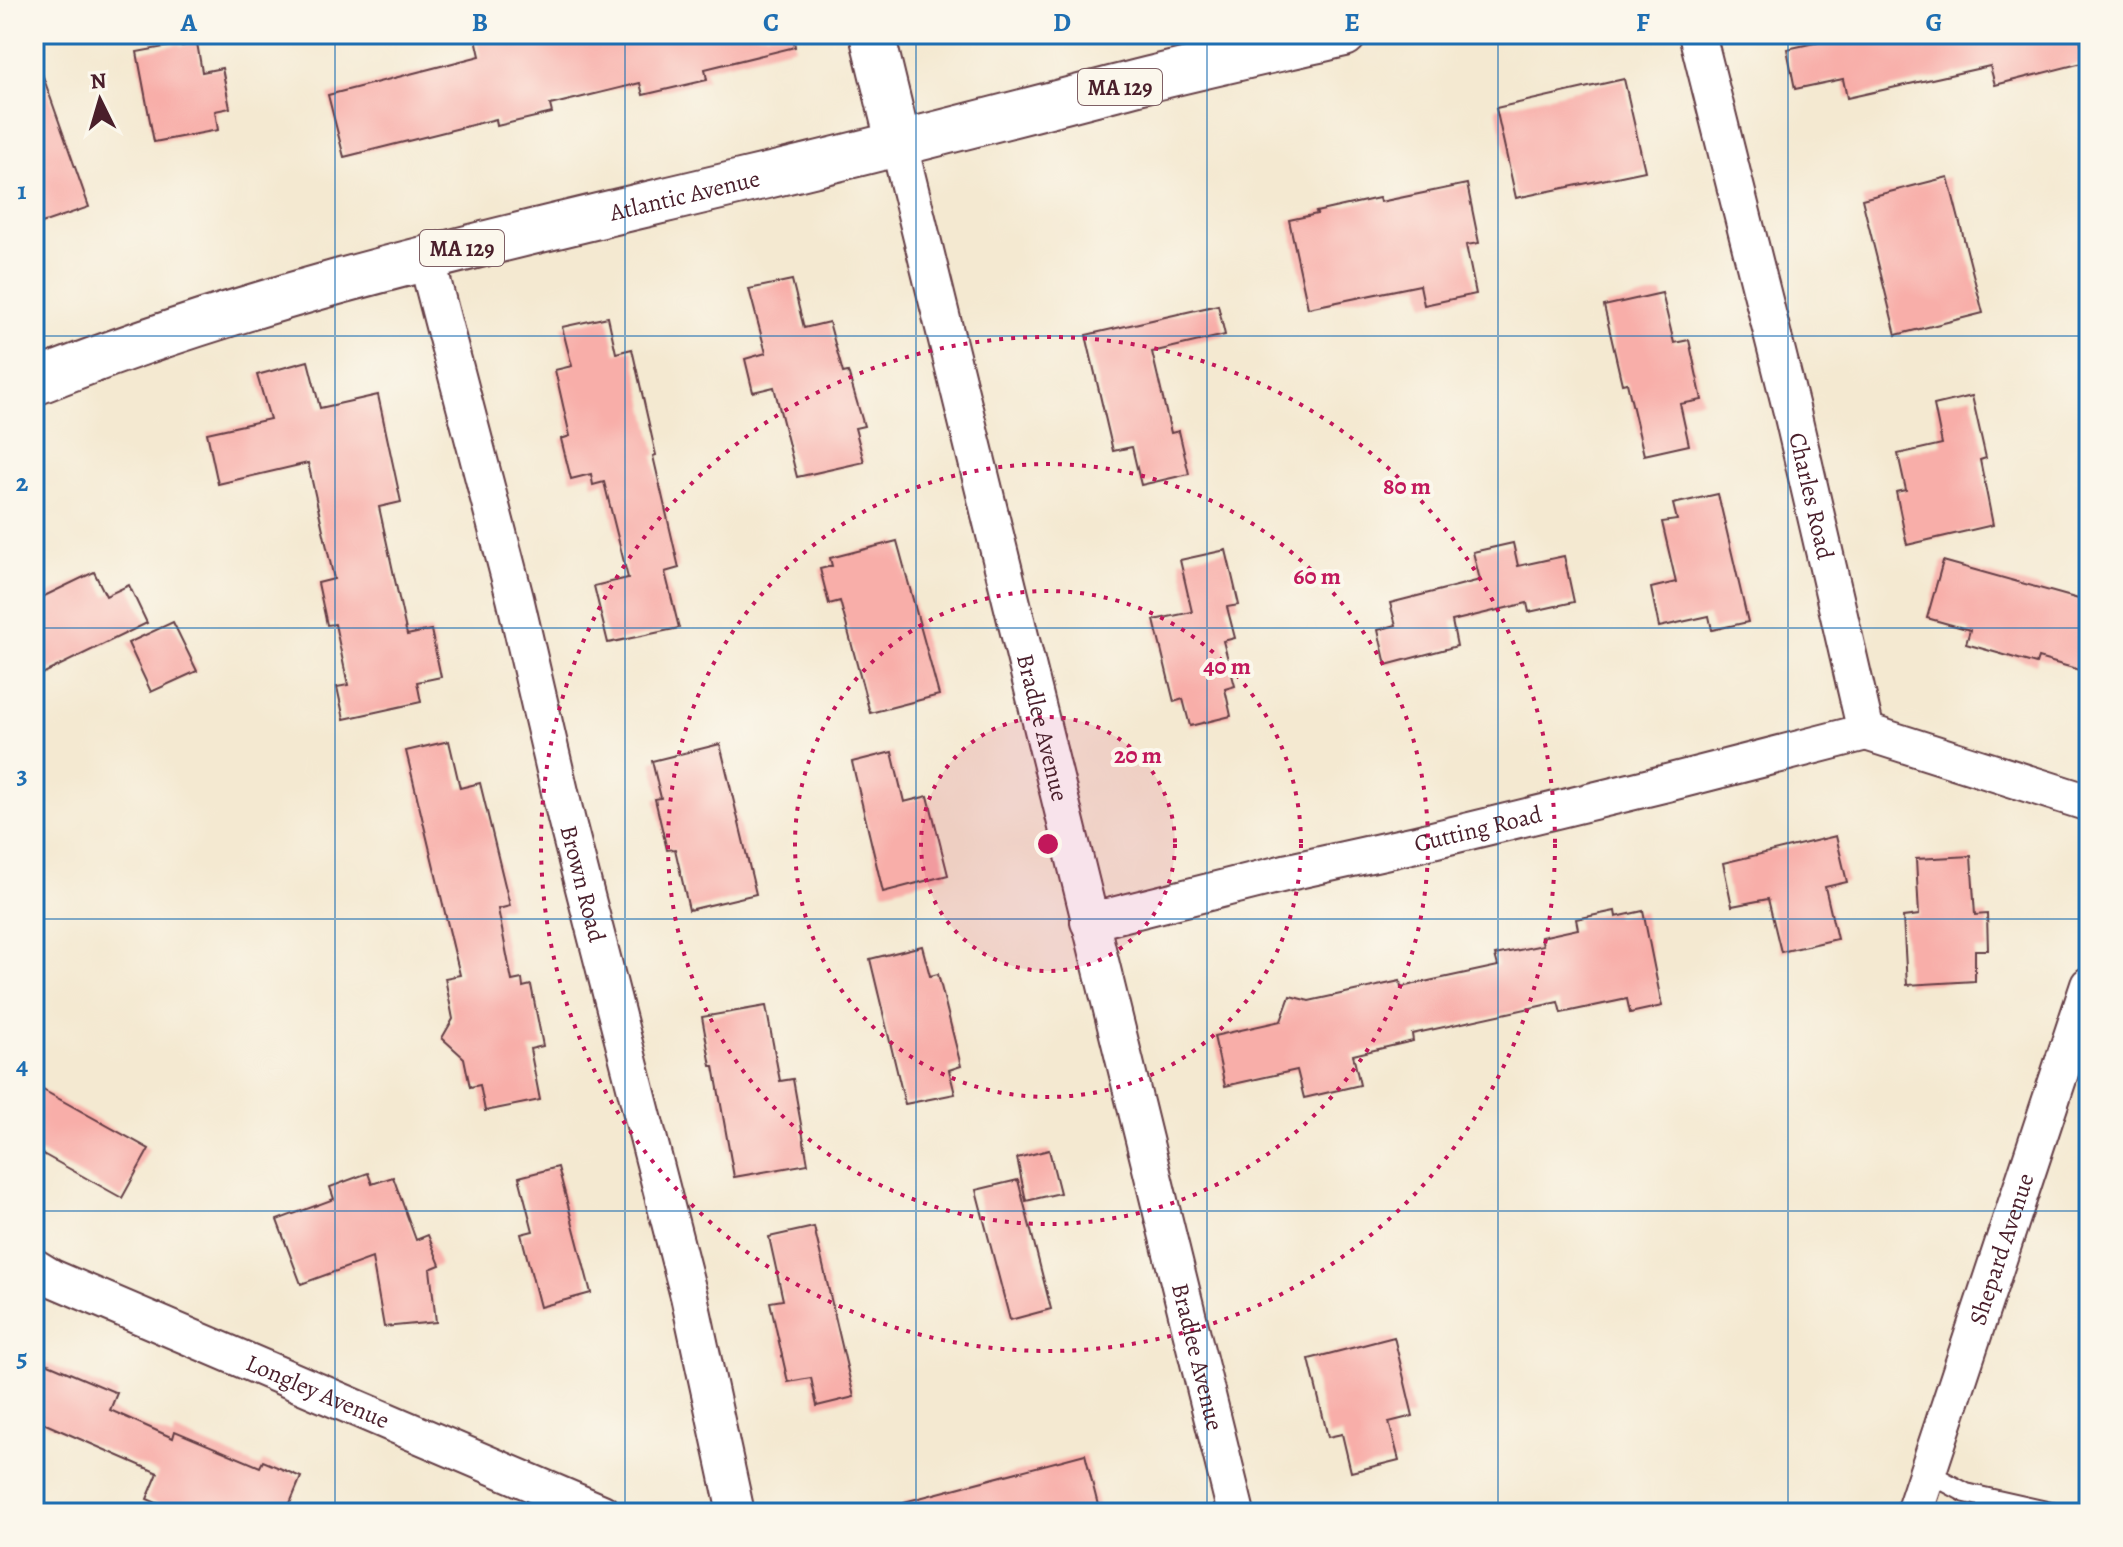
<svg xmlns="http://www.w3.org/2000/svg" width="2123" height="1547" font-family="Alegreya,serif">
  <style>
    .building { fill: #f8aea9 }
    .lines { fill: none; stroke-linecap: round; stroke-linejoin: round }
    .service-casing { stroke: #643d44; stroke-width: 22 }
    .minor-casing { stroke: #643d44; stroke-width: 40 }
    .tertiary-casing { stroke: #643d44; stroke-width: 48 }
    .primary-casing { stroke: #643d44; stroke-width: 48 }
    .service { stroke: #fff; stroke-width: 18 }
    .minor { stroke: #fff; stroke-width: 36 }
    .tertiary { stroke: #fff; stroke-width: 44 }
    .primary { stroke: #fff; stroke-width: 44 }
    .grid { fill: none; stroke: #1f6fb2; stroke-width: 2; stroke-opacity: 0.55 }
    .ring { fill: none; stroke: #c2185b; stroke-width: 4; stroke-dasharray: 4 8 }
    .labels { text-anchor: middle; stroke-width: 8; stroke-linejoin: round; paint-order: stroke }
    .shield { fill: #fbf7ec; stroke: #7f6065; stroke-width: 2 }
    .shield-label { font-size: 22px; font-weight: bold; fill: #4a1f2b }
    .street-label { font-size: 24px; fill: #4a1f2b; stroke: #fbf7ec }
    .centre { fill: #c2185b; stroke: #fbf7ec; stroke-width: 4 }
    .ring-label { font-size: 24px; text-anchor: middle; font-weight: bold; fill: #c2185b; stroke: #fbf7ec; stroke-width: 8; stroke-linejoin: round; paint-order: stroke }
    .neatline { fill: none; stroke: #1f6fb2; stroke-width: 3 }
    .grid-label { font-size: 26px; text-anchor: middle; font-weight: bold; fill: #1f6fb2 }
  </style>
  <rect width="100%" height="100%" fill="#fbf7ec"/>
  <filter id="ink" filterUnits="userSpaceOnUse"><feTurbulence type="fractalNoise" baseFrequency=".0125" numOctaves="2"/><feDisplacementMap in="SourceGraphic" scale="16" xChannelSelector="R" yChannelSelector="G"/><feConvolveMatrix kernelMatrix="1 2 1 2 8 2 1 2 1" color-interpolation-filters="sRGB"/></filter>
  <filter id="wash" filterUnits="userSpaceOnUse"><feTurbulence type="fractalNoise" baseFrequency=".006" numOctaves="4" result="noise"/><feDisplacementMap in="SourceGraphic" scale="32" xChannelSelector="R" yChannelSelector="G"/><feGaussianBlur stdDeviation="1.8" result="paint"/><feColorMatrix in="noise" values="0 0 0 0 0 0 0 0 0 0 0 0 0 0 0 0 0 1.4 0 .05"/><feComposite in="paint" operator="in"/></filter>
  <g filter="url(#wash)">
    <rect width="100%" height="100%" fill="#f4e9d1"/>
    <g id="blocks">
      <g class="building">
        <path d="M 475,34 L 793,34 L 795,47 L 705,69 L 707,80 L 643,95 L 640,83 L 550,105 L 552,113 L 497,126 L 496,119 L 344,157 L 328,95 L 480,56 Z"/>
        <path d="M 1856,34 L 2079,34 L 2086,62 L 1995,85 L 1990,66 L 1847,98 L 1843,79 L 1795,89 L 1787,49 Z"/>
        <path d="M 197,43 L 202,72 L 222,68 L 230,108 L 215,111 L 218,130 L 154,142 L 137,52 L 180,44 L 181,46 Z"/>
        <path d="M 39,65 L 89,207 L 42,223 L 34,200 L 34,66 Z"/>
        <path d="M 1624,79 L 1645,171 L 1516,198 L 1496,108 Z"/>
        <path d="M 1948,177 L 1983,313 L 1896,335 L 1862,199 Z"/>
        <path d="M 1467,184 L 1479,243 L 1466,245 L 1476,294 L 1424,305 L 1420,285 L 1308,308 L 1289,220 L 1317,214 L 1316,212 L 1379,198 L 1380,202 Z"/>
        <path d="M 792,280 L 804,328 L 829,322 L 843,373 L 848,372 L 864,426 L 855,428 L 864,462 L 797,477 L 774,387 L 753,392 L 745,359 L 766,353 L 749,289 Z"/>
        <path d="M 1662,293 L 1674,343 L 1689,340 L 1702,400 L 1680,404 L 1689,445 L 1644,455 L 1627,383 L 1622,384 L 1604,306 Z"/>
        <path d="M 1218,305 L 1225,335 L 1152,352 L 1171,433 L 1179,431 L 1189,474 L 1141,485 L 1132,447 L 1113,451 L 1086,335 Z"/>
        <path d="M 608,317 L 616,353 L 632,349 L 656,455 L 653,456 L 679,568 L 665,572 L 679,628 L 608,643 L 594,586 L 628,578 L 604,482 L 593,485 L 591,474 L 571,479 L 561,439 L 570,436 L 555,370 L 572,366 L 562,327 Z"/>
        <path d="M 308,361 L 320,408 L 378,395 L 401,502 L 379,507 L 407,635 L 431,630 L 441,677 L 417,682 L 421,702 L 344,719 L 337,687 L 348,685 L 335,624 L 327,625 L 318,583 L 334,579 L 308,463 L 218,484 L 207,433 L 270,419 L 257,375 Z"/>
        <path d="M 1972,396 L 1986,458 L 1980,460 L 1993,525 L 1907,545 L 1896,492 L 1906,490 L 1898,454 L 1942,444 L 1934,405 Z"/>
        <path d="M 1718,494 L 1748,622 L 1712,630 L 1709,616 L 1659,627 L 1651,588 L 1676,582 L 1662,522 L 1677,520 L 1673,504 Z"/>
        <path d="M 897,541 L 939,695 L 870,713 L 840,601 L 829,604 L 820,569 L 832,566 L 830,558 Z"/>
        <path d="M 1513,543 L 1518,566 L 1564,556 L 1574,602 L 1529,612 L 1527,603 L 1452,621 L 1457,646 L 1386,665 L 1378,630 L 1396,625 L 1390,603 L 1480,580 L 1473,552 Z"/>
        <path d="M 1226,550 L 1239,605 L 1227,607 L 1235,638 L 1223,641 L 1235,686 L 1225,689 L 1231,716 L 1190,726 L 1183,699 L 1174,702 L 1154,620 L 1192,612 L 1180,560 Z"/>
        <path d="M 1943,561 L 2082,600 L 2081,604 L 2089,606 L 2089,640 L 2080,670 L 2038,658 L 2036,664 L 1966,644 L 1970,630 L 1927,618 Z"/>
        <path d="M 94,572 L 106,596 L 129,585 L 147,623 L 34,678 L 34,601 Z"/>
        <path d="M 173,622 L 197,671 L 151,692 L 128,643 Z"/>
        <path d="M 449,741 L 460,788 L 480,783 L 510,906 L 498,909 L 512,981 L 522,979 L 523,987 L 531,985 L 543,1046 L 530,1049 L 540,1100 L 485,1111 L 480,1085 L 470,1087 L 464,1058 L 442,1038 L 453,1019 L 445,978 L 460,975 L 406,751 Z"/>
        <path d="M 720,744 L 756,894 L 689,910 L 675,849 L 667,850 L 655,799 L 661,798 L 652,761 Z"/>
        <path d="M 892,752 L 904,802 L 928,796 L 948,875 L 883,892 L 852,762 Z"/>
        <path d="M 1836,836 L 1847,882 L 1825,887 L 1837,939 L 1781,952 L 1768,899 L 1732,906 L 1723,863 Z"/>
        <path d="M 1971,856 L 1975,915 L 1987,914 L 1988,950 L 1975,950 L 1975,981 L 1907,985 L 1903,917 L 1919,915 L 1916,859 Z"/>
        <path d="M 1615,911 L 1616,917 L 1643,911 L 1662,1006 L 1630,1013 L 1627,999 L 1561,1013 L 1558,1002 L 1412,1034 L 1413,1041 L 1353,1055 L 1360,1085 L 1304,1098 L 1297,1070 L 1225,1086 L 1214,1036 L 1281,1021 L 1290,996 L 1309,1001 L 1400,981 L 1401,987 L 1498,966 L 1495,955 L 1543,945 L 1541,937 L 1578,929 L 1576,919 Z"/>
        <path d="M 922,946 L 930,976 L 938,974 L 961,1066 L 949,1070 L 955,1094 L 905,1104 L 870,959 Z"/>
        <path d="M 766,1006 L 780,1081 L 793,1079 L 808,1164 L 734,1177 L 714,1066 L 711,1066 L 702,1017 Z"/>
        <path d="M 34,1085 L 149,1149 L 122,1198 L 34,1149 Z"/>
        <path d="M 1049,1150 L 1060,1193 L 1026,1201 L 1017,1158 Z"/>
        <path d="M 558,1167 L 591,1293 L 540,1307 L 521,1234 L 533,1231 L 519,1177 Z"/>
        <path d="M 368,1173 L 372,1184 L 393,1177 L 416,1240 L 428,1235 L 440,1265 L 430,1269 L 436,1322 L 384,1327 L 372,1258 L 301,1284 L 277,1220 L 334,1199 L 330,1187 Z"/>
        <path d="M 1018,1180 L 1051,1309 L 1010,1320 L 976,1190 Z"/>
        <path d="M 814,1227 L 854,1397 L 817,1406 L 811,1378 L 788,1382 L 770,1302 L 783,1300 L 769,1237 Z"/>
        <path d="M 1394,1337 L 1413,1416 L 1389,1422 L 1399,1460 L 1351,1472 L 1342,1434 L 1328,1437 L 1309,1359 Z"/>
        <path d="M 46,1363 L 117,1393 L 110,1410 L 173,1438 L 175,1431 L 260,1467 L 263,1461 L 301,1477 L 286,1513 L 180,1513 L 147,1499 L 158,1473 L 34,1419 L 34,1392 Z"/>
        <path d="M 1085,1454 L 1100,1513 L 905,1513 L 904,1502 Z"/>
      </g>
    </g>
  </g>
  <g filter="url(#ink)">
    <use href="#blocks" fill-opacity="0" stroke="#643d44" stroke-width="2"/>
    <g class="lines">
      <defs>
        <path id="service" d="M 1927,1472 L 1966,1493 L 2055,1513"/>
        <g id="minor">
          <path id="s1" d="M 1697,34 L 1791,408 L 1866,732 L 2089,803"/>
          <path id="s2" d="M 899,145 L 1236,1513"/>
          <path id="s3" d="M 426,257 L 515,598 L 566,818 L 689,1296 L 736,1513"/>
          <path id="s4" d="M 1089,922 L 1289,872 L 1416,844 L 1667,783 L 1866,732"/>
          <path id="s5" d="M 34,1267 L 52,1278 L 602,1513"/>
          <path id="s6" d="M 1914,1513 L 2089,985"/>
        </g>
        <path id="tertiary" d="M 872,34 L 899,145"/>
        <g id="primary">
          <path id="s7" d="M 34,383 C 262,291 503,239 741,182 C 874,151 1006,116 1138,82 C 1206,65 1275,50 1344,34"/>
        </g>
      </defs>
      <use href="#service" class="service-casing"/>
      <use href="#minor" class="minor-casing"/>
      <use href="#tertiary" class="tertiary-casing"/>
      <use href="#primary" class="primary-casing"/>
      <use href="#service" class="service"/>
      <use href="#minor" class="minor"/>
      <use href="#tertiary" class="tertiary"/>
      <use href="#primary" class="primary"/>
    </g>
  </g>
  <path class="grid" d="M 335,34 L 335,1513M 625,34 L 625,1513M 916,34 L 916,1513M 1207,34 L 1207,1513M 1498,34 L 1498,1513M 1788,34 L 1788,1513M 34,336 L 2089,336M 34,628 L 2089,628M 34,919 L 2089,919M 34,1211 L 2089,1211"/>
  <circle cx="1048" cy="844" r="127" fill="#c2185b" fill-opacity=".12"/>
  <g class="ring">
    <circle cx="1048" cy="844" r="127"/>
    <circle cx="1048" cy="844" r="253"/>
    <circle cx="1048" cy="844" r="380"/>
    <circle cx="1048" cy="844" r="507"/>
  </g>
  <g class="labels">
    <g class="shield">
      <rect x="1078" y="69" width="84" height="36" rx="6"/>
      <rect x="420" y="230" width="84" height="36" rx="6"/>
    </g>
    <g class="shield-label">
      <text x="1120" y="95">MA 129</text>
      <text x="462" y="256">MA 129</text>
    </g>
    <g class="street-label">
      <text dy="8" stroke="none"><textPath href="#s7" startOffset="678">Atlantic Avenue</textPath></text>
      <text dy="8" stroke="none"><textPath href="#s1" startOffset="476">Charles Road</textPath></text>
      <text dy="8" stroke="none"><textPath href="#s2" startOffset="600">Bradlee Avenue</textPath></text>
      <text dy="8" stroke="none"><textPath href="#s4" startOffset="400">Cutting Road</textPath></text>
      <text dy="8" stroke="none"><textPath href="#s3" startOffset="646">Brown Road</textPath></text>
      <text dy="8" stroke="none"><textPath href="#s6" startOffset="278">Shepard Avenue</textPath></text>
      <text dy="8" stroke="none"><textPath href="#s2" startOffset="1248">Bradlee Avenue</textPath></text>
      <text dy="8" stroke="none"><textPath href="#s5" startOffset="310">Longley Avenue</textPath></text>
    </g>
  </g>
  <circle cx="1048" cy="844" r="12" class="centre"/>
  <g class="ring-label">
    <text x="1407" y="494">80 m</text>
    <text x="1317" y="584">60 m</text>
    <text x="1227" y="674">40 m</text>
    <text x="1138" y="763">20 m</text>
  </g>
  <rect width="2123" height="1547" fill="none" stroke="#fbf7ec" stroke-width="88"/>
  <g transform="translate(100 100) rotate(355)" stroke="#fbf7ec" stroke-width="6" paint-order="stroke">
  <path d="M0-6L14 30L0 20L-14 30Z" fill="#4a1f2b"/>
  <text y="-12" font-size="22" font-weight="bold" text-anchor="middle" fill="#4a1f2b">N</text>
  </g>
  <rect x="44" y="44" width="2035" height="1459" class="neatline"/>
  <g class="grid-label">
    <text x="189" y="31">A</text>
    <text x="480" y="31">B</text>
    <text x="771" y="31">C</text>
    <text x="1062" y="31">D</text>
    <text x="1352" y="31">E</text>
    <text x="1643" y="31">F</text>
    <text x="1934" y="31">G</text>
    <text x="22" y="199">1</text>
    <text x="22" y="491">2</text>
    <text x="22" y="783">3</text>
    <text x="22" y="1074">4</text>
    <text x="22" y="1366">5</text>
  </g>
</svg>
